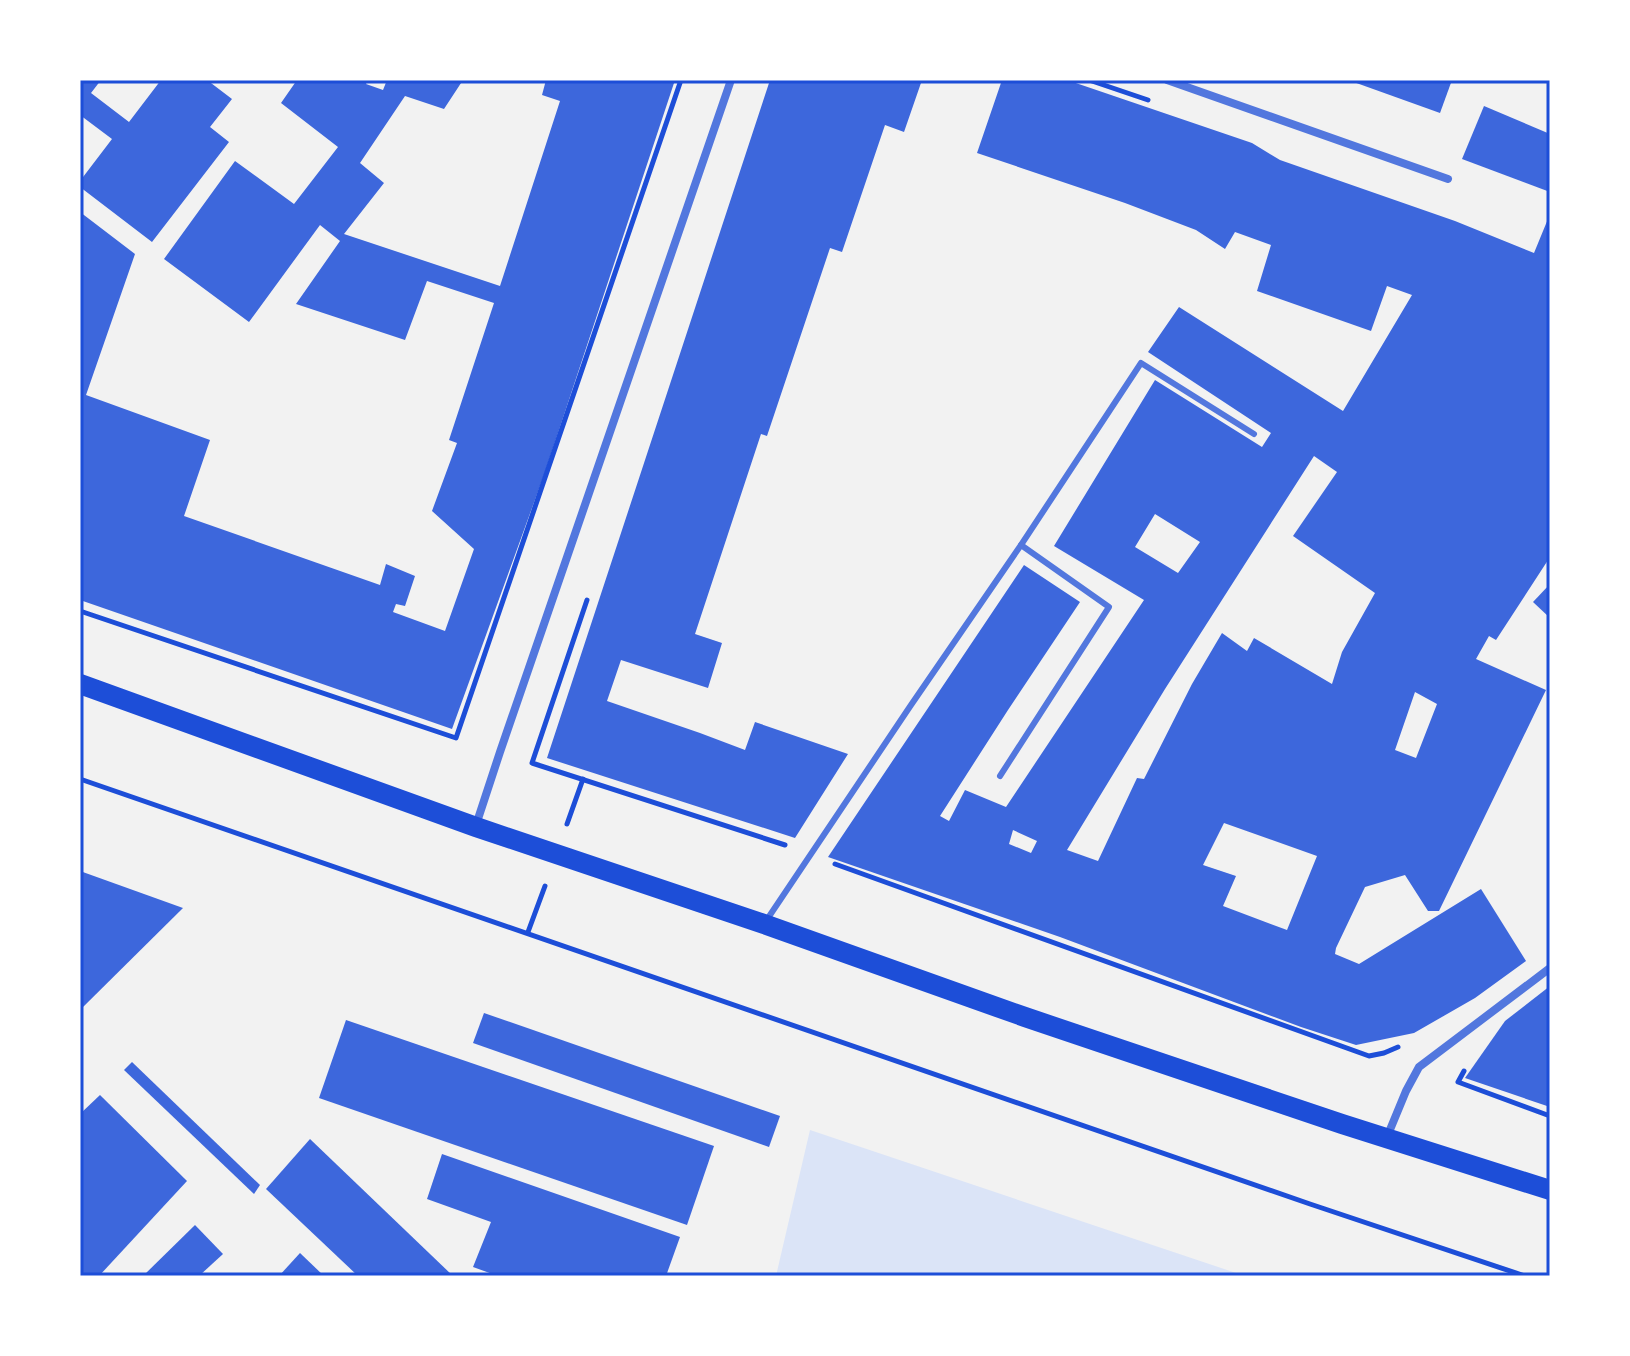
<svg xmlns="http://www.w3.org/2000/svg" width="1630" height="1356" font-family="Literata,serif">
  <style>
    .green { fill: #dbe4f7 }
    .building { fill: #3d67dc; fill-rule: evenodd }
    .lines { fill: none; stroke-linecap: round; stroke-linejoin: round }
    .path { stroke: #1d4ed8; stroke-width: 5 }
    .service { stroke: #5277de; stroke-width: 6 }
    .minor { stroke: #5277de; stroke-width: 8 }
    .primary { stroke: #1d4ed8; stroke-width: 20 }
    .neatline { fill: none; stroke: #1d4ed8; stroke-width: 3 }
  </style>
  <rect width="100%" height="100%" fill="#f2f2f2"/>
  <path class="green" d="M 810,1130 L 1245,1276 L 776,1276 Z"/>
  <g class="building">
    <path d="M 80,80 L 101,80 L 91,93 L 129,122 L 161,80 L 207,80 L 232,99 L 210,127 L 229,142 L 152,242 L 80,187 L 80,181 L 112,139 L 80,115 Z"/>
    <path d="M 297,80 L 368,80 L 366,84 L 383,90 L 387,80 L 463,80 L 444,109 L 405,96 L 360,163 L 384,183 L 344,234 L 500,286 L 560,101 L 542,95 L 546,80 L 675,80 L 545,472 L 452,729 L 80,600 L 80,212 L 135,254 L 86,395 L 210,440 L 184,516 L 380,585 L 386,564 L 415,576 L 405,606 L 396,604 L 393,612 L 445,631 L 474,549 L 432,511 L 457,443 L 449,440 L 494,303 L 427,281 L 405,340 L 296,304 L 340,241 L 320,225 L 249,322 L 164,259 L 235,161 L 294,204 L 338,147 L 281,103 Z"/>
    <path d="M 770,80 L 922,80 L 904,132 L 885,125 L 842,252 L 830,248 L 767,436 L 761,434 L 695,634 L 722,643 L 708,688 L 621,660 L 607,701 L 700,733 L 745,750 L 755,722 L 848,754 L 795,838 L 547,758 Z"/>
    <path d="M 1002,80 L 1067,80 L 1252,143 L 1280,160 L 1455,221 L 1534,253 L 1550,214 L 1550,557 L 1496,640 L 1489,636 L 1476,659 L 1546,690 L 1439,911 L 1428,911 L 1405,875 L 1365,887 L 1336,948 L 1335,954 L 1359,964 L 1481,889 L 1526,961 L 1475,998 L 1414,1033 L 1356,1045 L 1301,1027 L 1060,937 L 828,857 L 1024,565 L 1080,602 L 1008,710 L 940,816 L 949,821 L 965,790 L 1006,807 L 1144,600 L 1054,546 L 1155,380 L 1262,447 L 1271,433 L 1148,352 L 1179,307 L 1343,411 L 1412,295 L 1387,286 L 1371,331 L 1257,291 L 1271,245 L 1235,232 L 1225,249 L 1196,230 L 1125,203 L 977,153 ZM 1314,456 L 1337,472 L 1293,536 L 1375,593 L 1342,652 L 1332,684 L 1254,638 L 1247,651 L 1222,633 L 1192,684 L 1144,779 L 1137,778 L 1098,861 L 1067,850 L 1165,689 ZM 1155,514 L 1200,542 L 1178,573 L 1135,547 ZM 1415,692 L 1437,704 L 1416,758 L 1395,750 ZM 1224,823 L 1317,856 L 1287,930 L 1223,906 L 1236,876 L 1203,865 ZM 1013,830 L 1037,841 L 1031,853 L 1009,844 Z"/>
    <path d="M 1348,80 L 1452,80 L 1440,113 Z"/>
    <path d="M 1484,106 L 1550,134 L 1550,192 L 1462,159 Z"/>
    <path d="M 1550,584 L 1550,618 L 1533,602 Z"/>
    <path d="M 80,871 L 183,908 L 80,1010 Z"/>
    <path d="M 1550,986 L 1550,1107 L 1465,1078 L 1505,1021 Z"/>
    <path d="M 484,1013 L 780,1116 L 769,1147 L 473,1043 Z"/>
    <path d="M 346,1020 L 714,1146 L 687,1225 L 319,1098 Z"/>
    <path d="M 132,1062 L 260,1185 L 254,1194 L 124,1070 Z"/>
    <path d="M 100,1095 L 187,1181 L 99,1276 L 80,1276 L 80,1114 Z"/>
    <path d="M 310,1139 L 453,1276 L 358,1276 L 266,1189 Z"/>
    <path d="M 442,1154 L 680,1237 L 666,1276 L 498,1276 L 473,1267 L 491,1222 L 427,1199 Z"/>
    <path d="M 195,1225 L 223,1254 L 199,1276 L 143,1276 Z"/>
    <path d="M 300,1253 L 324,1276 L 279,1276 Z"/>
  </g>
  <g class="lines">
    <g class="path">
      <path d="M 1089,80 L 1148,100"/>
      <path d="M 587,600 L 532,763 L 785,845"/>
      <path d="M 80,611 L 456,738 L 681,80"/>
      <path d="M 80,779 L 1310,1204 L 1525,1276"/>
      <path d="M 567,824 L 583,779"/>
      <path d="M 835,864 L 1369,1056 L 1384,1053 L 1398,1047"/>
      <path d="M 528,932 L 545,886"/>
      <path d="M 1464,1071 L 1458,1082 L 1550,1116"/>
    </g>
    <g class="service">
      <path d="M 1000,776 L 1109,607 L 1021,545"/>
      <path d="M 766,921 L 911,705 L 1021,545 L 1141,363 L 1254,434"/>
    </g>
    <g class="minor">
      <path d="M 1167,80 L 1448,179"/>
      <path d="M 476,825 L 500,752 L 731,80"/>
      <path d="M 1387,1137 L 1406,1091 L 1419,1067 L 1550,968"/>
    </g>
    <path class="primary" d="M 80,684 L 476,827 L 764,924 L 1025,1017 L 1342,1124 L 1550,1190"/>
  </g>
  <rect width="1630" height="1356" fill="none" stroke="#ffffff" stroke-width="164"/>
  <rect x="82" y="82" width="1466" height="1192" class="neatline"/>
</svg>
